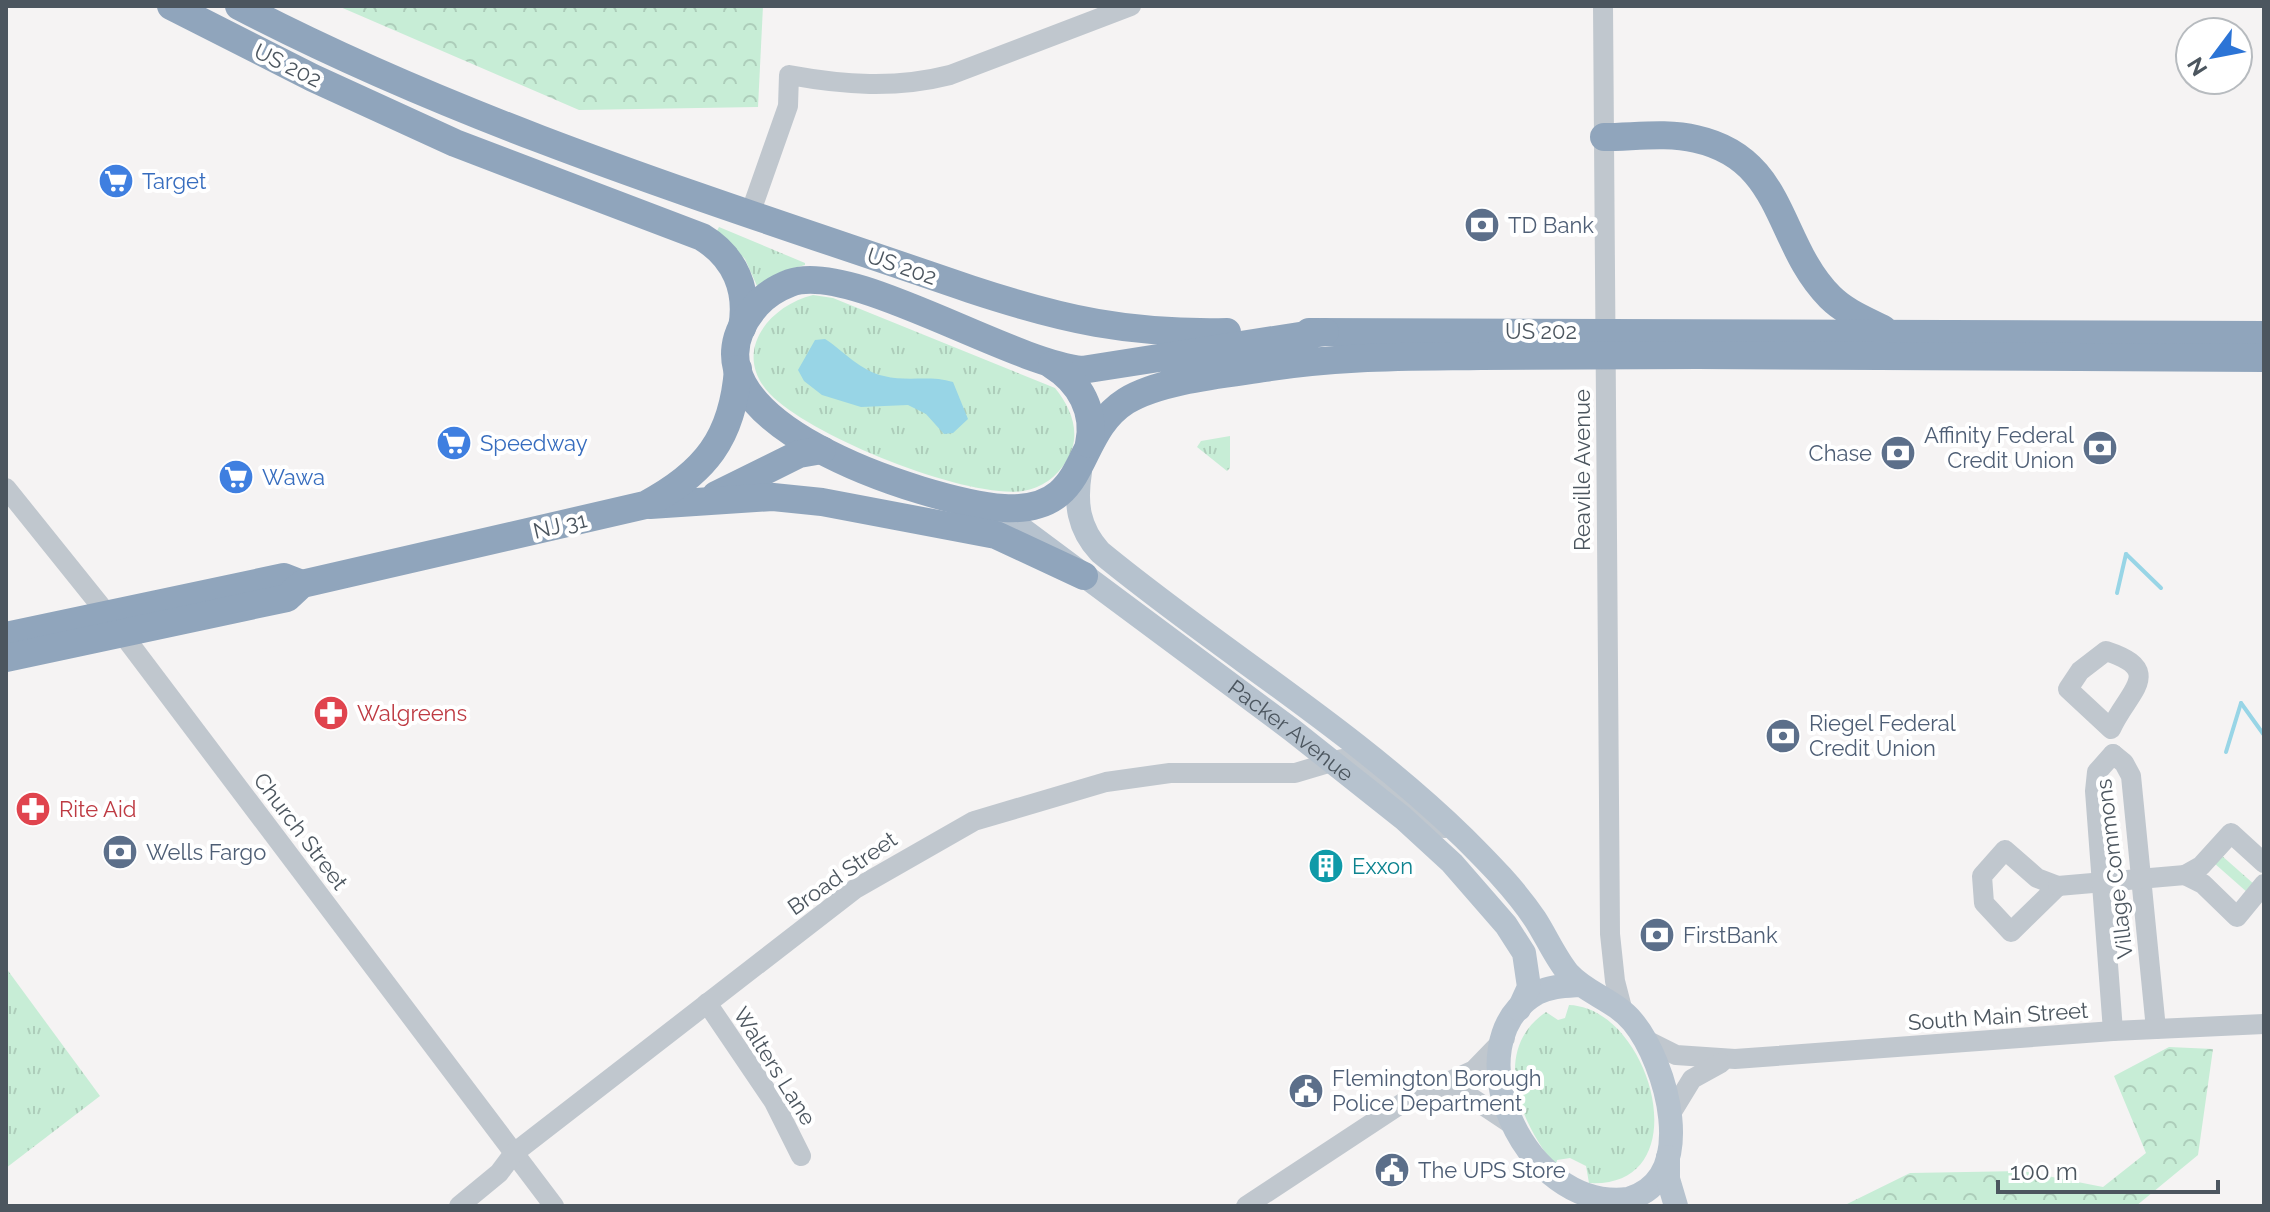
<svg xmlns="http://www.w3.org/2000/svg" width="2270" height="1212" font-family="Raleway,sans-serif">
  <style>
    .grass { fill: url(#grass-tufts) }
    .forest { fill: url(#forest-crowns) }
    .water { fill: #98d5e6 }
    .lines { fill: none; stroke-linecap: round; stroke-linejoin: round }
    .stream { stroke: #98d5e6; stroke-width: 4 }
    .minor { stroke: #c0c7ce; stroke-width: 20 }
    .major { stroke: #b6c2ce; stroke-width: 24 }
    .highway { stroke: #90a5bc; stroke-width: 28 }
    .labels { text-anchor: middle; stroke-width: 8; stroke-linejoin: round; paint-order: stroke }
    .street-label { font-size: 22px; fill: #4c565f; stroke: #fff }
    .shop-label { font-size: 22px; fill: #366cbe; stroke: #fff; text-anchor: start }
    .service-label { font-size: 22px; fill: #4e5e75; stroke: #fff; text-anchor: start }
    .health-label { font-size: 22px; fill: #be3a42; stroke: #fff; text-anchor: start }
    .culture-label { font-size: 22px; fill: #0d838f; stroke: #fff; text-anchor: start }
  </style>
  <defs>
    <pattern id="grass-tufts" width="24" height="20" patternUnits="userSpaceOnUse" patternTransform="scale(2)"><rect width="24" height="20" fill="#c7edd6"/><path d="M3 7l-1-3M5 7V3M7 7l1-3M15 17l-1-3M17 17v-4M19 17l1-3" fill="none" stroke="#adcdba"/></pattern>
    <pattern id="forest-crowns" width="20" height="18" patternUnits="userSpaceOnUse" patternTransform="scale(2)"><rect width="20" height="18" fill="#c7edd6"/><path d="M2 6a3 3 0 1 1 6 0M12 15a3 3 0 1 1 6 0" fill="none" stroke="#adcdba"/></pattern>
  </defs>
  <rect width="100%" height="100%" fill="#f5f3f3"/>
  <g class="grass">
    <path d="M 719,227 L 805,263 L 805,265 L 783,271 L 757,286 L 745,259 L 717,231 Z"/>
    <path d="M 813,295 L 833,298 L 1055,388 C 1072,409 1082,435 1067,460 C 1057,477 1042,488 1023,491 C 966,499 810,436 770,394 C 731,353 768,306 813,295 Z"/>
    <path d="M 1230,436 L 1230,468 L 1227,471 L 1197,447 L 1201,441 Z"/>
    <path d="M 6,968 L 100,1096 L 6,1168 Z"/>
    <path d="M 1569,1005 C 1652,1008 1701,1189 1589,1183 L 1586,1166 L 1570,1158 L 1557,1160 L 1556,1166 C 1520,1124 1490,1050 1546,1012 L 1558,1020 L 1565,1018 Z"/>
  </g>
  <g class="forest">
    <path d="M 338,6 L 763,6 L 758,107 L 579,110 Z"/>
    <path d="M 2221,855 L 2255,885 L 2248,893 L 2214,863 Z"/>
    <path d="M 2169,1047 L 2213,1049 L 2198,1155 L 2136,1206 L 1843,1206 L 1910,1173 L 2022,1171 L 2103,1187 L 2146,1153 L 2114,1076 Z"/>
  </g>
  <path class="water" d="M 825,339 C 844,351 860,371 884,376 C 907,382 930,375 953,382 L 968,419 L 953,433 L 944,434 L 926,414 L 908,405 L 861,407 L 822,395 L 804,381 L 798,370 L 815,340 Z"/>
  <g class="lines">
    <g class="stream">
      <path d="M 2126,554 L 2161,588"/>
      <path d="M 2117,593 L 2126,554"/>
      <path d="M 2241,703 L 2264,735"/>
      <path d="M 2226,752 L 2241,703"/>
    </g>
    <g class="minor">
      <path d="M 1603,6 L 1610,934 L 1615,981 L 1623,1012"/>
      <path d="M 750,214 L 788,106 L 789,75 C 844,85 895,89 950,75 L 1131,6"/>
      <path d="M 6,488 L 108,615 L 554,1206"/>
      <path d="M 2106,651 C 2167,671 2127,692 2111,729 L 2068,689 L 2080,671 Z"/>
      <path d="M 2113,754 L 2124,763 L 2131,776 L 2156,1029"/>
      <path d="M 2005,850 L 2037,878 L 2058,886 L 2011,932 L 1984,903 L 1982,876 Z"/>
      <path d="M 2264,863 L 2231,833 L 2201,866 L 2185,875 L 2203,884 L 2237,917 L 2264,884"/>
      <path d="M 2058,886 L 2185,875"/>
      <path d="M 707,1003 L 774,1102 L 801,1156"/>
      <path d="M 2113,1031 L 2095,791 L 2097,772 L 2113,754"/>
      <path d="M 1644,1039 L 1676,1055 L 1735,1059 L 2113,1031 L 2264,1024"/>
      <path d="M 1430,1093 L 1469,1096 L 1511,1124"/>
      <path d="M 1670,1115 L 1692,1079 L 1721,1063"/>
      <path d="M 459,1206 L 499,1173 L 514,1153 L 855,889 L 974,821 L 1106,782 L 1170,773 L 1295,773 L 1342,759 L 1361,766 L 1421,815 L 1444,828"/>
      <path d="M 1246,1206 L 1404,1102 L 1474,1070 L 1505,1038"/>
    </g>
    <g class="major">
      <path d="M 1080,472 C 1075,503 1078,528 1100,552 C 1219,650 1352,729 1464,838 C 1489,863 1515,889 1535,919 C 1546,936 1555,957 1568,973 C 1587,994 1615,1000 1633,1022 C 1666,1062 1701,1179 1628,1199 C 1524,1212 1450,1043 1537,993 C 1551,986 1566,986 1581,985"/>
      <path id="s1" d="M 984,507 L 1015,524 L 1292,730 L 1403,818 L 1452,863 L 1506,925 L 1524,953 L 1529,987 L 1519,1009"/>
      <path d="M 1668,1157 L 1668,1179 L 1676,1206"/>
    </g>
    <g class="highway">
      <path d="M 171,6 L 313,78 L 455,143 L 702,237 C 735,257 749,290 742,328"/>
      <path d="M 239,6 C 471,127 723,204 970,289 C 1064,320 1128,334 1227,332"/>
      <path d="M 1604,137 C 1634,137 1667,132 1696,139 C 1786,159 1776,243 1830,297 C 1845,312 1865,320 1883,329"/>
      <path d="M 1309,332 L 2264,335"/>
      <path d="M 1325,332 L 1082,370 C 1008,362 850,261 790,283 C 777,288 765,295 756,306 C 658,418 931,503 1004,508 C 1092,513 1071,436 1126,401 C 1160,380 1225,374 1265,368 C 1337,356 1409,357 1481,356 C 1553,355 1625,355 1697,355 C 1886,357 2075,356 2264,358"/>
      <path d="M 1052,365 C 1080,382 1096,412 1089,444"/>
      <path d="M 716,495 L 799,454 L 822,450"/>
      <path d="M 650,505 L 773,497 L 822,502 L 996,535 L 1084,576"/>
      <path d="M 6,636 L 284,577 L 302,584"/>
      <path d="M 6,658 L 287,598 L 302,584 L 645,505 C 705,473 733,438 738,369"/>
    </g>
  </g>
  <defs>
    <symbol id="supermarket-disc" viewBox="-11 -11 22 22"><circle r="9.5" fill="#3f7fe0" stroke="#fff"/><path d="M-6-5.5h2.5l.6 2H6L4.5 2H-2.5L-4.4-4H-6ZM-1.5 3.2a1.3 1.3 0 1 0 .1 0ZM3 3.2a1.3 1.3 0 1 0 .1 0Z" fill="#fff"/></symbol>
    <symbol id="bank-disc" viewBox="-11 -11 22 22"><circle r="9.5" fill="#5c6f8a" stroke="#fff"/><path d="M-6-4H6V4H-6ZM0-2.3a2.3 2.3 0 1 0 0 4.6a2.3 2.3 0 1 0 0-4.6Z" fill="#fff"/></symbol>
    <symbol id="pharmacy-disc" viewBox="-11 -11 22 22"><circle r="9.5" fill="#e0444e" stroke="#fff"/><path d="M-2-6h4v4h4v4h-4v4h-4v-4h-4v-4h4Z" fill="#fff"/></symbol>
    <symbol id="building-disc" viewBox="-11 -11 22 22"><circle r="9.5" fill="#0f9aa8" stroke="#fff"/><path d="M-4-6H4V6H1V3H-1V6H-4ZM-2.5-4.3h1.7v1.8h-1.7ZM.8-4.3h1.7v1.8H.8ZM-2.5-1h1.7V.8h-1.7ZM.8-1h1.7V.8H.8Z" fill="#fff"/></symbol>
    <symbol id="civic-disc" viewBox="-11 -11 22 22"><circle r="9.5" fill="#5c6f8a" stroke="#fff"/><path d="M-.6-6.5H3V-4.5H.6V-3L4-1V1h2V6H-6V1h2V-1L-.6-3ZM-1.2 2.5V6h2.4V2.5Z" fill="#fff"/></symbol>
  </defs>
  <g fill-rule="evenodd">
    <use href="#supermarket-disc" x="96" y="161" width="40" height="40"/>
    <use href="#bank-disc" x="1462" y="205" width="40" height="40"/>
    <use href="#supermarket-disc" x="434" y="423" width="40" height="40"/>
    <use href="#bank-disc" x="2080" y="428" width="40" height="40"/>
    <use href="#bank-disc" x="1878" y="433" width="40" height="40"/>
    <use href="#supermarket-disc" x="216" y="457" width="40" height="40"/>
    <use href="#pharmacy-disc" x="311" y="693" width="40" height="40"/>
    <use href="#bank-disc" x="1763" y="716" width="40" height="40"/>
    <use href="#pharmacy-disc" x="13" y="789" width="40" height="40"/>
    <use href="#bank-disc" x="100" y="832" width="40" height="40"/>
    <use href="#building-disc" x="1306" y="846" width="40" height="40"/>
    <use href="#bank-disc" x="1637" y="915" width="40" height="40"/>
    <use href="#civic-disc" x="1286" y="1071" width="40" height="40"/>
    <use href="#civic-disc" x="1372" y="1150" width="40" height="40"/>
  </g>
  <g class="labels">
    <g class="street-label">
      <text transform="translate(288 65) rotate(26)" y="8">US 202</text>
      <text transform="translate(902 266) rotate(19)" y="8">US 202</text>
      <text x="1541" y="339">US 202</text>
      <text transform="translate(1582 470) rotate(-90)" y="8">Reaville Avenue</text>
      <text transform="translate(560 525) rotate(-13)" y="8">NJ 31</text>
      <text dy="8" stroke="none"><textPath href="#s1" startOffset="380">Packer Avenue</textPath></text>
      <text transform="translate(301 831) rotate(53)" y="8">Church Street</text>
      <text transform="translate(2114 869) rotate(-97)" y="8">Village Commons</text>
      <text transform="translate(842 873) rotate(-35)" y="8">Broad Street</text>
      <text transform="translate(1998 1016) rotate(-4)" y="8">South Main Street</text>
      <text transform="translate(775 1066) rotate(58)" y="8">Walters Lane</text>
    </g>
    <g class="shop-label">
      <text x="142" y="189">Target</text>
      <text x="480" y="451">Speedway</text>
      <text x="262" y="485">Wawa</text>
    </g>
    <g class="service-label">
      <text x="1508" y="233">TD Bank</text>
      <text x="2074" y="443" text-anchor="end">Affinity Federal<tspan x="2074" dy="25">Credit Union</tspan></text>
      <text x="1872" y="461" text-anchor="end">Chase</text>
      <text x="1809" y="731">Riegel Federal<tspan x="1809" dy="25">Credit Union</tspan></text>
      <text x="146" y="860">Wells Fargo</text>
      <text x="1683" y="943">FirstBank</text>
      <text x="1332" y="1086">Flemington Borough<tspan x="1332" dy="25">Police Department</tspan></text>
      <text x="1418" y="1178">The UPS Store</text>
    </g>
    <g class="health-label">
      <text x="357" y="721">Walgreens</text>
      <text x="59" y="817">Rite Aid</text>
    </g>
    <g class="culture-label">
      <text x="1352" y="874">Exxon</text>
    </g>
  </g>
  <rect width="2270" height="1212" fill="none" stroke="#4c565f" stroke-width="16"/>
  <g transform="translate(2214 56) rotate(238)"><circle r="38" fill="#ffffff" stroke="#b7bbbf" stroke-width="2"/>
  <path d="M0-6L14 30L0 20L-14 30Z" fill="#2c74d6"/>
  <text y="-12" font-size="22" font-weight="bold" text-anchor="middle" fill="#4c565f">N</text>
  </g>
  <path d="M1998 1180v12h220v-12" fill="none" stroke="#4c565f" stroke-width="4"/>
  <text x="2010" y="1180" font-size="24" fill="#4c565f" stroke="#ffffff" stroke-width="6" paint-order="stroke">100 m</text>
</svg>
